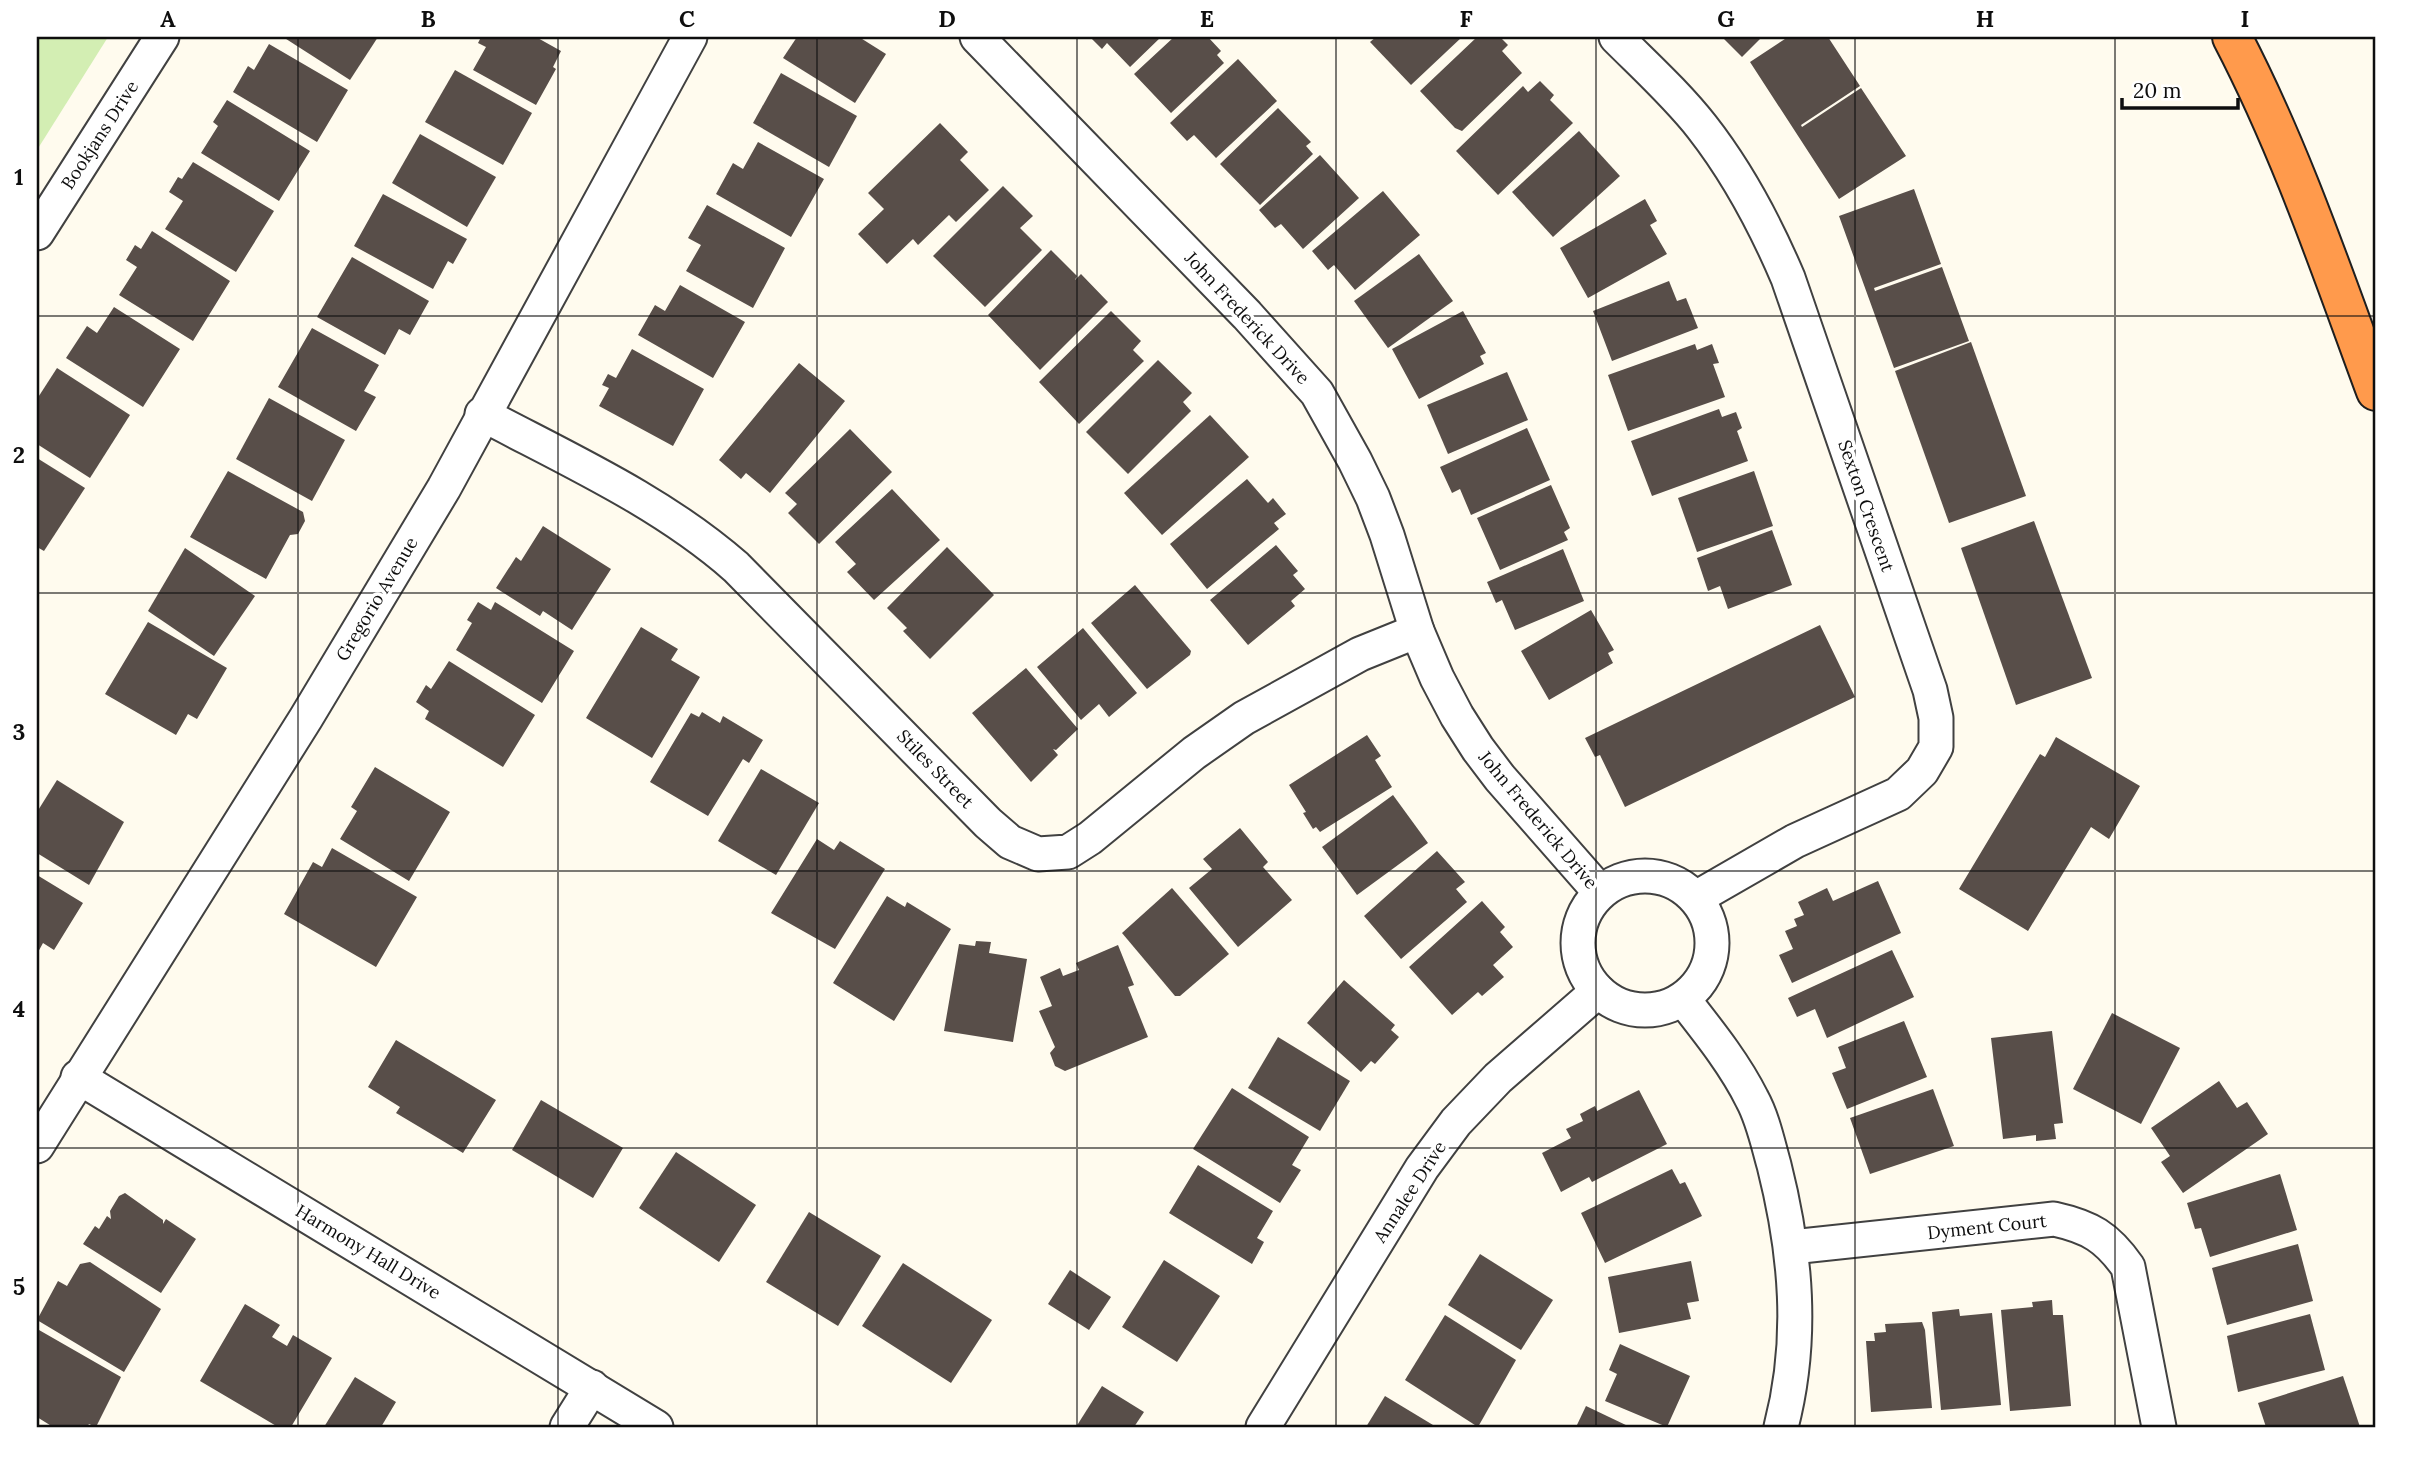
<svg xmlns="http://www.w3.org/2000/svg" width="2413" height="1464" font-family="Lora,serif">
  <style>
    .park { fill: #d3eeb3 }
    .building { fill: #584e49 }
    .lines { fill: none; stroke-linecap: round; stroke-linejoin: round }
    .street-casing { stroke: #414141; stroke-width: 37 }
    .highway-casing { stroke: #1f1f1f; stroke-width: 42 }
    .street { stroke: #fff; stroke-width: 33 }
    .highway { stroke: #ff9a4c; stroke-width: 38 }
    .grid { fill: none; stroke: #0e0e0e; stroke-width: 2; stroke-opacity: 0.55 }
    .labels { text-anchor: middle; stroke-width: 7; stroke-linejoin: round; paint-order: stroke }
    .street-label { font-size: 18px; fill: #0e0e0e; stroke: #fff }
    .neatline { fill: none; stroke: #0e0e0e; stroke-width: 2.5 }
    .grid-label { font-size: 23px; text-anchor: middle; font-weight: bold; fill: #0e0e0e }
  </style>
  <rect width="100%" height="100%" fill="#fffbee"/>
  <path class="park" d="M 37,37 L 108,37 L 37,150 Z"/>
  <g class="building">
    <path d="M 283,37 L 378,37 L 350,80 Z"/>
    <path d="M 481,37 L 536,37 L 561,51 L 553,67 L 556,69 L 536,105 L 473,70 L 486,47 L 478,43 Z"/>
    <path d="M 797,37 L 859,37 L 886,54 L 855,103 L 783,58 Z"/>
    <path d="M 1090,37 L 1161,37 L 1130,67 L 1107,43 L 1102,49 Z"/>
    <path d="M 1174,37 L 1208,37 L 1221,51 L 1217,55 L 1224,63 L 1171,113 L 1134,74 Z"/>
    <path d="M 1376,37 L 1462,37 L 1411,85 L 1370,42 Z"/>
    <path d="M 1477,37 L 1500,37 L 1508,45 L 1502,51 L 1522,73 L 1462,131 L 1455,128 L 1420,91 Z"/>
    <path d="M 1722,37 L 1762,37 L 1742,57 Z"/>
    <path d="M 1788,37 L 1828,37 L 1860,86 L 1801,125 L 1802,127 L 1861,88 L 1906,156 L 1839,199 L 1750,62 Z"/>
    <path d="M 269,44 L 348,90 L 317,142 L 233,92 L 248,66 L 254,70 Z"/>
    <path d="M 1238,59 L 1277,101 L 1216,158 L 1194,135 L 1187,141 L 1170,123 Z"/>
    <path d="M 455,70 L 532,113 L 503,165 L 425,122 Z"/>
    <path d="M 781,73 L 857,116 L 829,167 L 753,123 Z"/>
    <path d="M 1540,81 L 1554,95 L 1550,100 L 1573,123 L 1498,195 L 1456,151 L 1523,86 L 1528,92 Z"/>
    <path d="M 227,100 L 310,151 L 279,201 L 201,153 L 218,126 L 213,122 Z"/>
    <path d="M 1278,108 L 1311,142 L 1306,146 L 1313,154 L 1260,205 L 1220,164 Z"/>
    <path d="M 940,123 L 968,152 L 960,160 L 989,190 L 956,222 L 949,215 L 918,245 L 913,239 L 887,264 L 858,234 L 884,209 L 868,193 Z"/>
    <path d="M 1579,131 L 1620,176 L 1553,237 L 1512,192 Z"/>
    <path d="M 420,134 L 496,177 L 467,227 L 392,183 Z"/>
    <path d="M 758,142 L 824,179 L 791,237 L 716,194 L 733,163 L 743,169 Z"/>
    <path d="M 1320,155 L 1359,198 L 1303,249 L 1281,224 L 1275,228 L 1259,210 Z"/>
    <path d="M 193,162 L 274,211 L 236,272 L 165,229 L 183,201 L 169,192 L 178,177 L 182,179 Z"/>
    <path d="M 1003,186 L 1033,216 L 1020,228 L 1042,250 L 985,307 L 933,256 Z"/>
    <path d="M 1914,189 L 1941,264 L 1874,288 L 1875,291 L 1942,267 L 1969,341 L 1894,368 L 1839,216 Z"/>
    <path d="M 1383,191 L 1420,235 L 1355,290 L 1334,265 L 1328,270 L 1312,251 Z"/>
    <path d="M 383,194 L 467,239 L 453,264 L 448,261 L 433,289 L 354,246 Z"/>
    <path d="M 1645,199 L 1657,221 L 1650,225 L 1667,254 L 1588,298 L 1560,248 Z"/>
    <path d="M 707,205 L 785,248 L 753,308 L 686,271 L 701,245 L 688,238 Z"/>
    <path d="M 152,231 L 230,281 L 193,341 L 119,295 L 137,267 L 126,260 L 135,245 L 141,249 Z"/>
    <path d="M 1051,250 L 1077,276 L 1075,280 L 1081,274 L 1108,302 L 1040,370 L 988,315 Z"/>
    <path d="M 1419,254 L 1453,301 L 1388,348 L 1354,301 Z"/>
    <path d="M 352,257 L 429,301 L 410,335 L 399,329 L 385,355 L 317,317 Z"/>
    <path d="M 1669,281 L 1677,301 L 1686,298 L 1698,328 L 1612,361 L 1593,311 Z"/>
    <path d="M 680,285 L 745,322 L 713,378 L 638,335 L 655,305 L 665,311 Z"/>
    <path d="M 114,307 L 180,349 L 143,407 L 66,358 L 87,326 L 97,333 Z"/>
    <path d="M 1111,311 L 1141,341 L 1133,350 L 1144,361 L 1079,424 L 1039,382 Z"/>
    <path d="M 1463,311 L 1486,353 L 1480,356 L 1484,364 L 1419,399 L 1392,349 Z"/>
    <path d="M 312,328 L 379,365 L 364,391 L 376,397 L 356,431 L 278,387 Z"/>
    <path d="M 1971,342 L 2026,496 L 1949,523 L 1895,371 Z"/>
    <path d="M 1695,344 L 1697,350 L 1712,344 L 1719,363 L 1713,364 L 1725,397 L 1628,431 L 1608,375 Z"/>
    <path d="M 632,349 L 704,389 L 673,446 L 599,406 L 609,388 L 602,385 L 608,374 L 616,378 Z"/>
    <path d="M 1158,360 L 1192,393 L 1183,402 L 1191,411 L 1128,474 L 1086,432 Z"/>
    <path d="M 799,363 L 845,401 L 770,493 L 746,473 L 741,479 L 719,460 Z"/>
    <path d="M 57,368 L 130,415 L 90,478 L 37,444 L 37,399 Z"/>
    <path d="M 1507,372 L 1528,420 L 1448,454 L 1427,405 Z"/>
    <path d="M 269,398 L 345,440 L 312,501 L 236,459 Z"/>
    <path d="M 1719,409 L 1722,417 L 1736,412 L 1742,428 L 1737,431 L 1748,461 L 1652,496 L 1631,441 Z"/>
    <path d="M 1210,415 L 1249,457 L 1162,535 L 1124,493 Z"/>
    <path d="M 1527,428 L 1550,480 L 1471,515 L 1460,489 L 1452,493 L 1440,467 Z"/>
    <path d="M 850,429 L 892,472 L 819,544 L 788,513 L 797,504 L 785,493 Z"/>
    <path d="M 37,458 L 85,488 L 44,551 L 37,547 Z"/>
    <path d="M 228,471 L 303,512 L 305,521 L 298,534 L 290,535 L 266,579 L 190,537 Z"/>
    <path d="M 1754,471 L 1773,526 L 1697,552 L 1678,498 Z"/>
    <path d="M 1247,479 L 1268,503 L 1273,498 L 1286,514 L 1274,523 L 1279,529 L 1207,589 L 1170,544 Z"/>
    <path d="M 1551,485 L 1570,528 L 1564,532 L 1568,540 L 1500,570 L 1477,518 Z"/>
    <path d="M 892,489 L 940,540 L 874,600 L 847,572 L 856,564 L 835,542 Z"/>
    <path d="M 2034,521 L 2092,678 L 2016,705 L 1961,548 Z"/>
    <path d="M 543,526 L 611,569 L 572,630 L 543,611 L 540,616 L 496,588 L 516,557 L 521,561 Z"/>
    <path d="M 1772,530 L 1792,585 L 1728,609 L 1720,586 L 1708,591 L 1697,558 Z"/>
    <path d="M 1276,545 L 1298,571 L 1293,575 L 1305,589 L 1291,601 L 1295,606 L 1248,645 L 1210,600 Z"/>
    <path d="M 947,547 L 994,595 L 930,659 L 903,631 L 907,628 L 887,608 Z"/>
    <path d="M 185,548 L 255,596 L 214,656 L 148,611 Z"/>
    <path d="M 1563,549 L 1584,601 L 1515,630 L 1502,600 L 1496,603 L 1487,582 Z"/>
    <path d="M 1135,585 L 1191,651 L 1190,655 L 1147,689 L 1091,623 Z"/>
    <path d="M 478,602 L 491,610 L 495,602 L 574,651 L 542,703 L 456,650 L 472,623 L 467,620 Z"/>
    <path d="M 1591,610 L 1614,650 L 1608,653 L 1613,663 L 1549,700 L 1521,651 Z"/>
    <path d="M 148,622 L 227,668 L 197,719 L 188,714 L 176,735 L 105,694 Z"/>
    <path d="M 1820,625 L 1855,697 L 1625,807 L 1600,755 L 1595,757 L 1585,738 Z"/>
    <path d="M 641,627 L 678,649 L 671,660 L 700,677 L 652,758 L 586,718 Z"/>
    <path d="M 1083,628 L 1137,693 L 1109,717 L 1099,704 L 1081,720 L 1037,667 Z"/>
    <path d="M 449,661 L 535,715 L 503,767 L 425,719 L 429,711 L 416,702 L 426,685 L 431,689 Z"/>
    <path d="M 1026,668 L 1078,729 L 1056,750 L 1053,749 L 1058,755 L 1031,782 L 972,713 Z"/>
    <path d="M 702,712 L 720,723 L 723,716 L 763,740 L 749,763 L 743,759 L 708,816 L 650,782 L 691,713 L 699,717 Z"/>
    <path d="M 1367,735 L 1381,756 L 1375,760 L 1392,787 L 1320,832 L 1316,827 L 1313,829 L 1303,813 L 1306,812 L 1289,785 Z"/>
    <path d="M 2056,737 L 2140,786 L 2109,839 L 2091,827 L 2028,931 L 1959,889 L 2040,754 L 2045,757 Z"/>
    <path d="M 375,767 L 450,812 L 409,881 L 340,839 L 357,811 L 351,807 Z"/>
    <path d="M 761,769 L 819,803 L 776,875 L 718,841 Z"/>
    <path d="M 57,780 L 124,822 L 89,885 L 37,853 L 37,812 Z"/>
    <path d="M 1393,795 L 1428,843 L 1357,895 L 1322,847 Z"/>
    <path d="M 1240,828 L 1268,862 L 1263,867 L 1292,900 L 1238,947 L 1189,888 L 1212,869 L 1203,859 Z"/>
    <path d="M 817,839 L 834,850 L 840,841 L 885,869 L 835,949 L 771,913 Z"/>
    <path d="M 332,848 L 417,897 L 376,967 L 284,914 L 313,862 L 322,867 Z"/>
    <path d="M 1437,851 L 1465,882 L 1456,889 L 1467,902 L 1401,959 L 1364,916 Z"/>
    <path d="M 37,875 L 83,903 L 54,950 L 43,943 L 37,954 Z"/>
    <path d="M 1878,881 L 1901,933 L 1792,983 L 1779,955 L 1793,949 L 1785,931 L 1797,926 L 1794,919 L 1804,915 L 1798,902 L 1827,888 L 1833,901 Z"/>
    <path d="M 1172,888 L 1229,954 L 1180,996 L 1175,996 L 1122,933 Z"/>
    <path d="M 887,896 L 905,907 L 907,902 L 951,929 L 894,1021 L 833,983 Z"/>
    <path d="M 1482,901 L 1505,927 L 1500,932 L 1513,947 L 1493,965 L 1504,977 L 1482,996 L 1478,992 L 1452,1015 L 1409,967 Z"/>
    <path d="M 976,941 L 991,942 L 989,953 L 1027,959 L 1013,1042 L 944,1031 L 959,944 L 975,946 Z"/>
    <path d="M 1118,945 L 1134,985 L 1128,987 L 1148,1037 L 1065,1071 L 1055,1066 L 1050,1053 L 1055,1047 L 1039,1011 L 1052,1006 L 1040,977 L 1060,968 L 1063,976 L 1079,970 L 1076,963 Z"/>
    <path d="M 1892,950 L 1914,997 L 1827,1038 L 1815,1009 L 1797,1017 L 1788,998 Z"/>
    <path d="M 1344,980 L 1395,1025 L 1391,1030 L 1399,1037 L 1375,1064 L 1371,1061 L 1361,1072 L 1307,1023 Z"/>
    <path d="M 2112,1013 L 2180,1048 L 2141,1124 L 2073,1089 Z"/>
    <path d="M 1904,1021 L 1927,1077 L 1847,1109 L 1832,1073 L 1846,1068 L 1838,1047 Z"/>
    <path d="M 2052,1031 L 2063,1123 L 2054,1124 L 2056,1139 L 2036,1141 L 2036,1135 L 2003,1139 L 1991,1038 Z"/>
    <path d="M 1278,1037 L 1350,1081 L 1320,1131 L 1248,1088 Z"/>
    <path d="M 396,1040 L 496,1100 L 463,1153 L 396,1113 L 400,1107 L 368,1087 Z"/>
    <path d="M 2219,1081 L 2237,1108 L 2247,1102 L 2268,1134 L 2183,1193 L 2161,1162 L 2170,1156 L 2151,1128 Z"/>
    <path d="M 1232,1088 L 1309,1137 L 1292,1165 L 1301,1170 L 1280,1203 L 1193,1149 Z"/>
    <path d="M 1933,1089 L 1954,1146 L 1870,1174 L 1850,1118 Z"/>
    <path d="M 1639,1090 L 1667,1144 L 1592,1182 L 1589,1177 L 1561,1192 L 1542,1153 L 1571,1138 L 1566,1129 L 1583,1121 L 1580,1114 L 1595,1106 L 1597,1111 Z"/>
    <path d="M 541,1100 L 623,1148 L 593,1198 L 512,1150 Z"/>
    <path d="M 676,1152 L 756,1205 L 719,1262 L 639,1208 Z"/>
    <path d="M 1198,1165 L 1273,1211 L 1257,1238 L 1264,1242 L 1252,1264 L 1169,1213 Z"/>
    <path d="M 1672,1169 L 1680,1184 L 1685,1182 L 1702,1216 L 1605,1263 L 1581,1213 Z"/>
    <path d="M 2280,1174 L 2297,1230 L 2210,1257 L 2201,1228 L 2195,1229 L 2187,1203 Z"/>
    <path d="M 125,1193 L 163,1220 L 163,1224 L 166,1219 L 196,1239 L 161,1293 L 83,1244 L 95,1226 L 99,1229 L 107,1216 L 111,1219 L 110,1211 L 119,1196 Z"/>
    <path d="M 809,1212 L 881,1256 L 838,1326 L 766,1282 Z"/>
    <path d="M 2298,1244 L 2313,1301 L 2227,1325 L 2212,1268 Z"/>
    <path d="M 1480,1254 L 1553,1300 L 1521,1350 L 1448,1305 Z"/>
    <path d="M 1164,1260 L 1220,1296 L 1177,1362 L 1122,1327 Z"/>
    <path d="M 1691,1261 L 1699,1301 L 1687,1303 L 1691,1319 L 1619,1333 L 1608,1277 Z"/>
    <path d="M 90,1262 L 161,1309 L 124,1372 L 37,1320 L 58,1281 L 67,1286 L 80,1264 Z"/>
    <path d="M 903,1263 L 992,1320 L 951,1383 L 862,1326 Z"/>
    <path d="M 1070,1270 L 1111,1297 L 1089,1330 L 1048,1304 Z"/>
    <path d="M 2052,1300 L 2053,1315 L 2063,1315 L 2071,1406 L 2010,1411 L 2001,1310 L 2033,1307 L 2032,1302 Z"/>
    <path d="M 245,1304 L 280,1325 L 272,1337 L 287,1346 L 293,1335 L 332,1358 L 291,1427 L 278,1427 L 200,1381 Z"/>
    <path d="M 1959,1309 L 1960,1316 L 1992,1313 L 2001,1405 L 1941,1410 L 1932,1312 Z"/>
    <path d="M 2310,1314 L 2325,1370 L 2238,1392 L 2227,1336 Z"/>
    <path d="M 1445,1315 L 1516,1360 L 1478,1427 L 1405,1380 Z"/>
    <path d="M 1922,1322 L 1925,1330 L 1932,1408 L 1871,1412 L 1866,1341 L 1875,1341 L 1874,1333 L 1886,1332 L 1885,1324 Z"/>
    <path d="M 39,1330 L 121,1377 L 96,1427 L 89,1424 L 87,1427 L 53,1427 L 37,1417 L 37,1334 Z"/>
    <path d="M 1620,1344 L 1690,1376 L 1667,1427 L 1605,1401 L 1617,1374 L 1609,1370 Z"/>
    <path d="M 2343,1376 L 2360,1427 L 2266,1427 L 2258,1403 Z"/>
    <path d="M 355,1377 L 396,1402 L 381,1427 L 324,1427 Z"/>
    <path d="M 1102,1386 L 1144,1412 L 1134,1427 L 1076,1427 Z"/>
    <path d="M 1385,1396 L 1433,1425 L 1432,1427 L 1366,1427 Z"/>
    <path d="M 1586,1406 L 1630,1427 L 1576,1427 Z"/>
  </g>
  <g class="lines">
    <defs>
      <g id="street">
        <path d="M 977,37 L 1247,315 L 1317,393 L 1355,461 L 1373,498 L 1387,535 L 1417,631 L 1437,678 L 1457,716 L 1478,749 L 1500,778 L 1600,892"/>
        <path d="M 1616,37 C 1645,66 1677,95 1702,127 C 1738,173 1765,224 1788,278 L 1930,690 L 1936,718 L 1936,747 L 1922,771 L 1898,794 L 1795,841 L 1696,898"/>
        <path d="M 37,233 L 162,37"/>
        <path d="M 482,414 C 569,460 662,502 736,567 L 988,823 L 1010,842 L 1038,854 L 1068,852 L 1090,838 L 1194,753 L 1244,718 L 1360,654 L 1417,631"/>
        <circle cx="1645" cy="943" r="67"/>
        <path d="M 1683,999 C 1708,1031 1734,1063 1752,1099 C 1763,1119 1768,1144 1774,1165 C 1796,1252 1804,1339 1781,1427"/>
        <path d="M 78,1077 L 656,1427"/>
        <path d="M 37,1146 L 306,718 L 444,488 L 690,37"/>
        <path d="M 1792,1247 L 2054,1219 C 2090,1227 2107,1237 2128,1267 L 2159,1427"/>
        <path d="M 567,1427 L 592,1387"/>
        <path d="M 1263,1427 L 1422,1168 L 1456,1122 L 1498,1078 L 1598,991"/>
      </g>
      <path id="highway" d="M 2232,37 C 2291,150 2332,272 2376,391"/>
    </defs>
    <use href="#street" class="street-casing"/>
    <use href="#highway" class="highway-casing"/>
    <use href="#street" class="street"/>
    <use href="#highway" class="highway"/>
  </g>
  <path class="grid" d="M 298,37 L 298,1427M 558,37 L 558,1427M 817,37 L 817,1427M 1077,37 L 1077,1427M 1336,37 L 1336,1427M 1596,37 L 1596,1427M 1855,37 L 1855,1427M 2115,37 L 2115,1427M 37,316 L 2376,316M 37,593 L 2376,593M 37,871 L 2376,871M 37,1148 L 2376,1148"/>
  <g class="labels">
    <g class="street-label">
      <text transform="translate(100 135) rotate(-57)" y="6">Bookjans Drive</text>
      <text transform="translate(1247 318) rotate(47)" y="6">John Frederick Drive</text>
      <text transform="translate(1866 506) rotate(71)" y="6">Sexton Crescent</text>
      <text transform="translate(377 599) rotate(-59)" y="6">Gregorio Avenue</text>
      <text transform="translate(935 769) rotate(46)" y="6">Stiles Street</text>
      <text transform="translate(1538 820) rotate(50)" y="6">John Frederick Drive</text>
      <text transform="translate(1410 1192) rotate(-57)" y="6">Annalee Drive</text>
      <text transform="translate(1987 1227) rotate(-6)" y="6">Dyment Court</text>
      <text transform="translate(368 1252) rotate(31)" y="6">Harmony Hall Drive</text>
    </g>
  </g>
  <rect width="2413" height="1464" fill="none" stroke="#ffffff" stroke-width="77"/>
  <path d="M2122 98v10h116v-10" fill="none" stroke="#0e0e0e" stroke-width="3.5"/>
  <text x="2133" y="98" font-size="21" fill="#0e0e0e" stroke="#ffffff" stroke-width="5" paint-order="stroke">20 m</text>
  <rect x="38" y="38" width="2336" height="1388" class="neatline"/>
  <g class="grid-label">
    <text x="168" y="27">A</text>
    <text x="428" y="27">B</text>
    <text x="687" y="27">C</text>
    <text x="947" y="27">D</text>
    <text x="1207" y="27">E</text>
    <text x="1466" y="27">F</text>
    <text x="1726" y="27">G</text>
    <text x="1985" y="27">H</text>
    <text x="2245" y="27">I</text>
    <text x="19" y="185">1</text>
    <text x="19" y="463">2</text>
    <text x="19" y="740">3</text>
    <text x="19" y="1017">4</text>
    <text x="19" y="1295">5</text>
  </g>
</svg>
